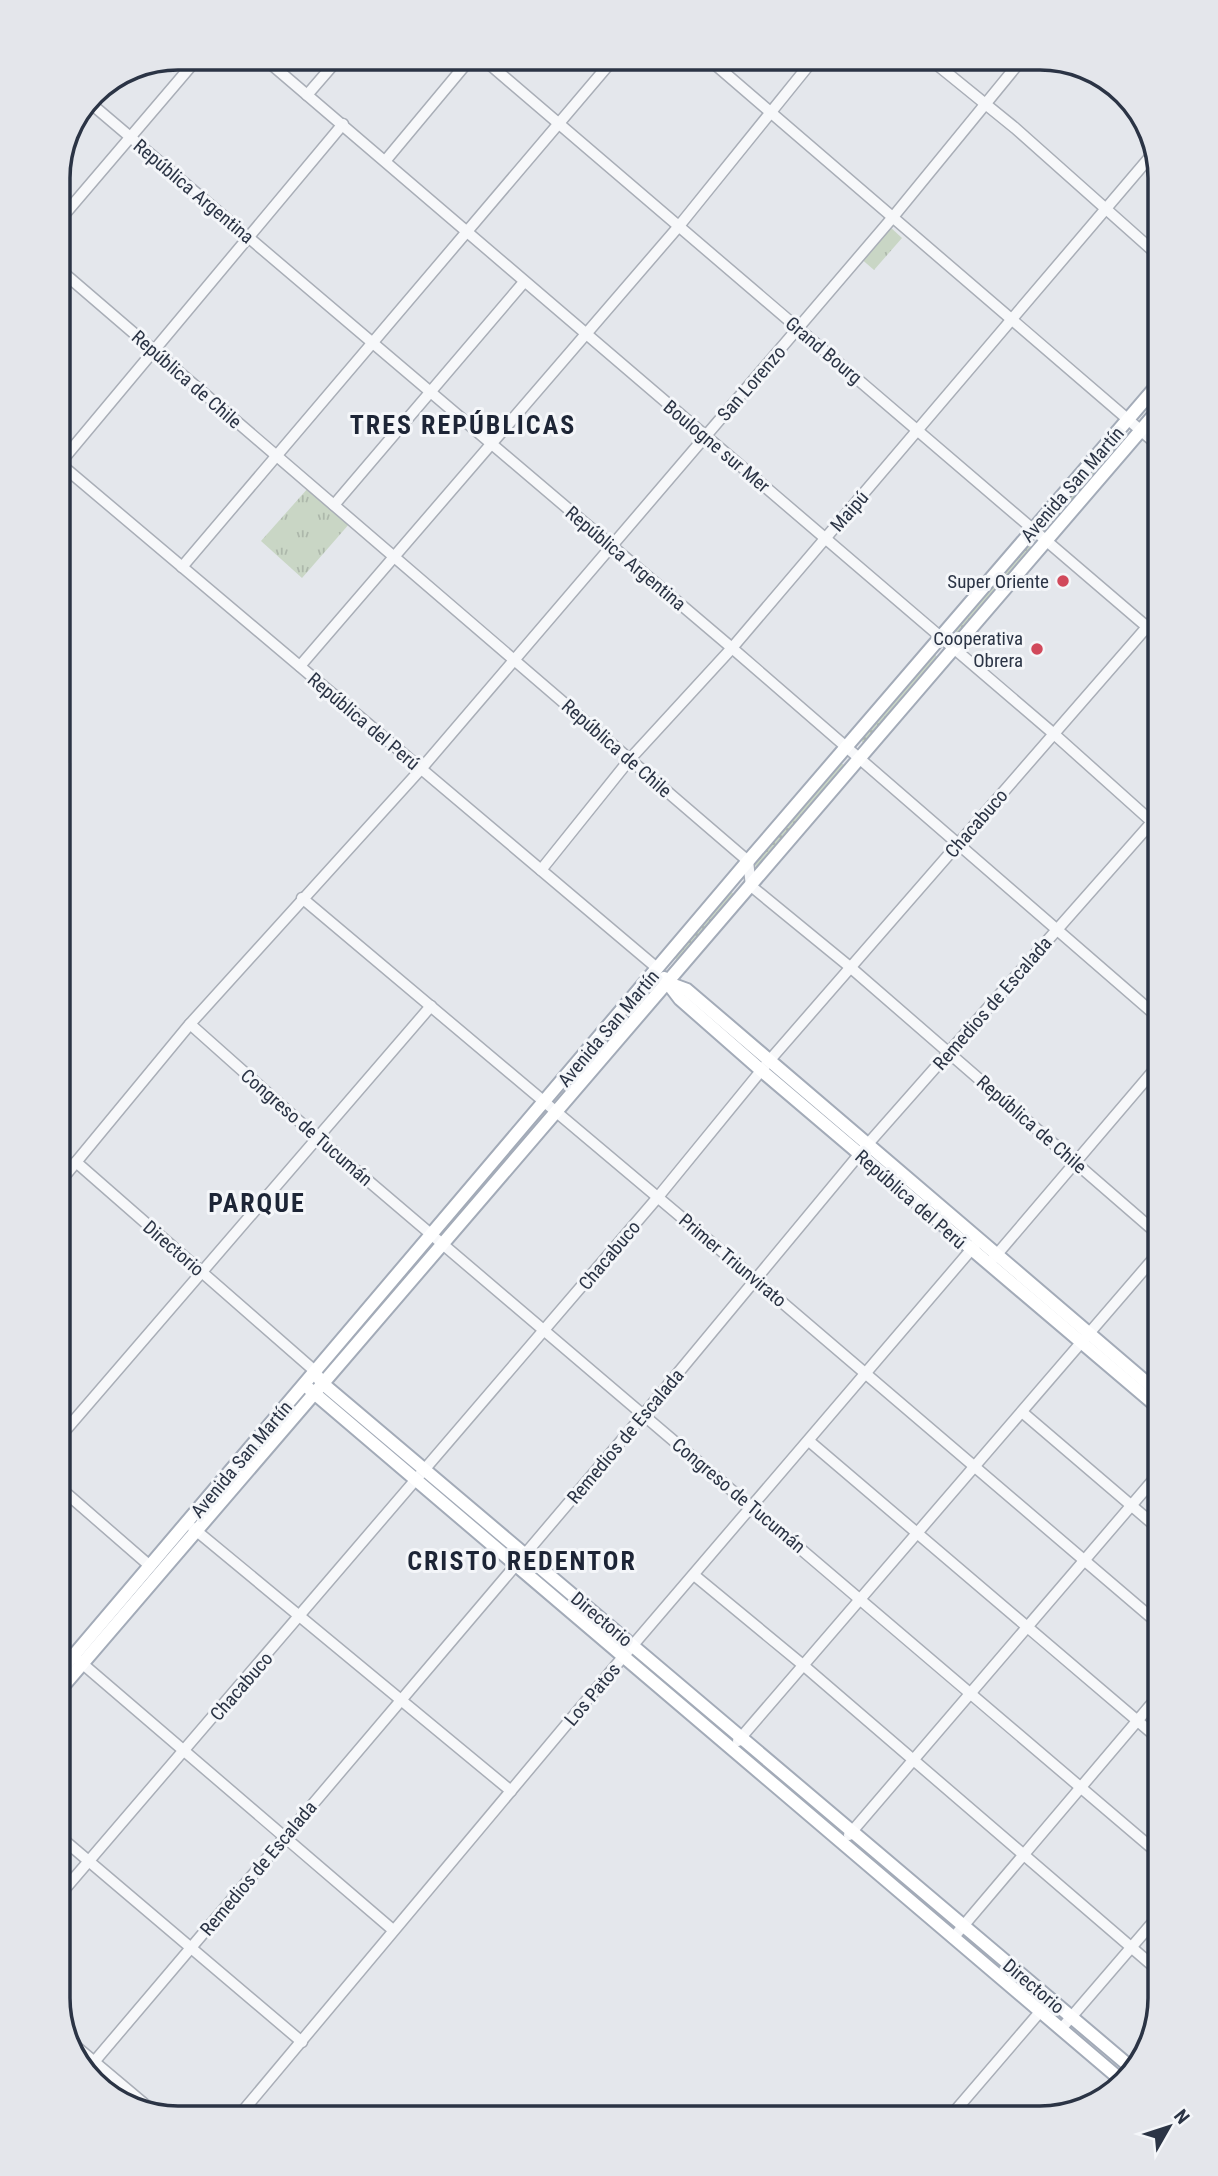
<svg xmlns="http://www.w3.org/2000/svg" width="1218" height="2176" font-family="'Roboto Condensed',sans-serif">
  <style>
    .grass { fill: url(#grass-dots) }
    .park { fill: url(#park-tufts) }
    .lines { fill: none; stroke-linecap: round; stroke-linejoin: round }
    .minor-casing { stroke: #a9aeb7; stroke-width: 13 }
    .major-casing { stroke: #a3abb8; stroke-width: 16 }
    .minor { stroke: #f7f8fa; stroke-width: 10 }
    .major { stroke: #fff; stroke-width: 12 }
    .poi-dot { fill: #d1495b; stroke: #f4f6f9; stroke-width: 2.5 }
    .labels { text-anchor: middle; stroke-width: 6; stroke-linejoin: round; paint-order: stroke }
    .street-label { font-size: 19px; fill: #2b3445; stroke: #f4f6f9 }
    .poi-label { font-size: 19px; fill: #2b3445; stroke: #f4f6f9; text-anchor: end }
    .district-label { font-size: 26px; font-weight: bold; letter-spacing: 2px; fill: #1d2536; stroke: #f4f6f9 }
    .rim { fill: none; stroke: #2b3445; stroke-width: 3.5 }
  </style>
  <defs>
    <pattern id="grass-dots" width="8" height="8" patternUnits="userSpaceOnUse" patternTransform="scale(1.75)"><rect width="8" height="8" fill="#c9d6c5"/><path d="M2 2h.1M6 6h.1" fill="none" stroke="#adb8ab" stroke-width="1.8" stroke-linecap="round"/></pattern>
    <pattern id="park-tufts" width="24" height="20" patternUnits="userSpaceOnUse" patternTransform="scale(1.75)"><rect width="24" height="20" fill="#c9d6c5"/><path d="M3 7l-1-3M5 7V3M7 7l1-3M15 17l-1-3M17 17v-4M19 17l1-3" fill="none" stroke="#adb8ab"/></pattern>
  </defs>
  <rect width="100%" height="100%" fill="#e4e7ec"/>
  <g class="grass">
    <path d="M 1122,435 L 1127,439 L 1053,524 L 1050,523 L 1050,519 Z"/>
    <path d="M 1028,544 L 1032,548 L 960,632 L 956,632 L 955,629 Z"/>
    <path d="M 934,654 L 938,658 L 865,743 L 862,742 L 861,739 Z"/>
    <path d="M 841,763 L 846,766 L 756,869 L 755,864 Z"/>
    <path d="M 730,892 L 736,894 L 676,960 L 675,956 Z"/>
    <path d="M 748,1752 L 836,1825 L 834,1828 L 746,1755 Z"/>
    <path d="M 860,1846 L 943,1919 L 941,1922 L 858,1849 Z"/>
    <path d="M 967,1940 L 1043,2001 L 1040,2004 L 965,1943 Z"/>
  </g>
  <g class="park">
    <path d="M 888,225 L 902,238 L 874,270 L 859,257 Z"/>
    <path d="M 309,487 L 350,523 L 302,578 L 261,541 Z"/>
  </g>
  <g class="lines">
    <defs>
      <g id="minor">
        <path d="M 930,59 L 1015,128 L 1160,257"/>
        <path d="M 711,61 L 1160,447"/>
        <path d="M 488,63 L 1160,638"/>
        <path d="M 272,65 L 1054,734 L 1160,829"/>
        <path d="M 307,95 L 333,65"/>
        <path d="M 89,102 L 732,648 L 1160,1019"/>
        <path d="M 386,160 L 466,64"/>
        <path d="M 58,222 L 191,66"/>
        <path d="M 58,268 L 748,861 L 751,886 L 850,967 L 1160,1236"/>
        <path d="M 58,462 L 657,968"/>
        <path d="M 60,463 L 343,124"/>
        <path d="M 334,505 L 524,282"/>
        <path d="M 182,567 L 611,62"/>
        <path d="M 300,666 L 679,226 L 813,60"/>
        <path d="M 541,870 L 630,759 L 732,648 L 1155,151"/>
        <path d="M 302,898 L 756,1280 L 1160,1625"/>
        <path d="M 190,1024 L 318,1138 L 1160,1855"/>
        <path d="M 76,1162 L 316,1372"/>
        <path d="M 58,1184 L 190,1024 L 421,769 L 893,217 L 1023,58"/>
        <path d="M 993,1259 L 1160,1063"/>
        <path d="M 1022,1412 L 1160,1530"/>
        <path d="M 58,1439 L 431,1006"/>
        <path d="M 809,1441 L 1160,1740"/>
        <path d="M 58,1486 L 150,1566"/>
        <path d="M 193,1528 L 511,1791"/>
        <path d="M 694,1575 L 803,1665 L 1160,1972"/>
        <path d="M 77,1659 L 393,1930"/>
        <path d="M 738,1741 L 1160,1251"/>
        <path d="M 58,1835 L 302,2042"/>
        <path d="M 849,1835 L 1160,1472"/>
        <path d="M 58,1897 L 658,1197 L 769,1061 L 1160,612"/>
        <path d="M 953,1938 L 1160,1694"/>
        <path d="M 1061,2029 L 1160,1914"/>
        <path d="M 66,2038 L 154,2112"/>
        <path d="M 94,2062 L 644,1414 L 867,1145 L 1160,813"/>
        <path d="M 237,2118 L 633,1645 L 976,1244"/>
        <path d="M 949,2118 L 1051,1999"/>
      </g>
      <g id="major">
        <path d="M 664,978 L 680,999 L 762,1071 L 1160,1409"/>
        <path d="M 668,983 L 687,990 L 1160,1394"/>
        <path d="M 318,1377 L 322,1383 L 1134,2070"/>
        <path d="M 307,1387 L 1121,2080"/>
        <path d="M 58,1674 L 748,861 L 1160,382"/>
        <path d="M 58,1692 L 1160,408"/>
      </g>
    </defs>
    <use href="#minor" class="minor-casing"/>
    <use href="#major" class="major-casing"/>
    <use href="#minor" class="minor"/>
    <use href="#major" class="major"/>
  </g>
  <g class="poi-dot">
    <circle cx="1063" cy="581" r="7"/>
    <circle cx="1037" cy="649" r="7"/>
  </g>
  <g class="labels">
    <g class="street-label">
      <text transform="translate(194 191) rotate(40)" y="7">República Argentina</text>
      <text transform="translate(824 350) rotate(40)" y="7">Grand Bourg</text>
      <text transform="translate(187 379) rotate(41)" y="7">República de Chile</text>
      <text transform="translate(751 383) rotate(-49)" y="7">San Lorenzo</text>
      <text transform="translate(717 446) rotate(40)" y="7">Boulogne sur Mer</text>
      <text transform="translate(1072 484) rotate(-49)" y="7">Avenida San Martín</text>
      <text transform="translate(849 511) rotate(-49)" y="7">Maipú</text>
      <text transform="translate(626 558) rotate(40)" y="7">República Argentina</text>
      <text transform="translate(364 721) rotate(40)" y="7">República del Perú</text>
      <text transform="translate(617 748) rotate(41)" y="7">República de Chile</text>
      <text transform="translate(976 823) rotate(-49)" y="7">Chacabuco</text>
      <text transform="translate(992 1003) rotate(-49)" y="7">Remedios de Escalada</text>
      <text transform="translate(608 1028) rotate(-50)" y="7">Avenida San Martín</text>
      <text transform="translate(1032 1124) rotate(41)" y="7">República de Chile</text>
      <text transform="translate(307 1127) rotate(41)" y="7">Congreso de Tucumán</text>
      <text transform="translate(911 1199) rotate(41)" y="7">República del Perú</text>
      <text transform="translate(174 1248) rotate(41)" y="7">Directorio</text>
      <text transform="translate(609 1255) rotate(-50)" y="7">Chacabuco</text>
      <text transform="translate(733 1260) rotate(40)" y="7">Primer Triunvirato</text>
      <text transform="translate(625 1436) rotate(-50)" y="7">Remedios de Escalada</text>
      <text transform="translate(241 1459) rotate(-50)" y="7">Avenida San Martín</text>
      <text transform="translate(739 1495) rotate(40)" y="7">Congreso de Tucumán</text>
      <text transform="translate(602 1619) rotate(40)" y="7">Directorio</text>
      <text transform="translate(241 1686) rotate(-49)" y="7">Chacabuco</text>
      <text transform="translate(592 1694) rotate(-50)" y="7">Los Patos</text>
      <text transform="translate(258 1868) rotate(-50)" y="7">Remedios de Escalada</text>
      <text transform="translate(1034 1986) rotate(40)" y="7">Directorio</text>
    </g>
    <g class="poi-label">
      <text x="1049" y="588">Super Oriente</text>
      <text x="1023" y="645">Cooperativa<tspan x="1023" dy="22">Obrera</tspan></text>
    </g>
    <g class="district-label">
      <text x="463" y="434">TRES REPÚBLICAS</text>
      <text x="257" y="1212">PARQUE</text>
      <text x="522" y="1570">CRISTO REDENTOR</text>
    </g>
  </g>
  <path d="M0 0H1218V2176H0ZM178 70H1040A108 108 0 0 1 1148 178V1998A108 108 0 0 1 1040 2106H178A108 108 0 0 1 70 1998V178A108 108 0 0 1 178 70Z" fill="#e4e6eb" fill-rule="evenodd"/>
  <path class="rim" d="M178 70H1040A108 108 0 0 1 1148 178V1998A108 108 0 0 1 1040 2106H178A108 108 0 0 1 70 1998V178A108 108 0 0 1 178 70Z"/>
  <g transform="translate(1169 2127) rotate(51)" stroke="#f4f6f9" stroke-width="5" paint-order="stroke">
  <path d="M0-5L12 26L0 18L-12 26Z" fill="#2b3445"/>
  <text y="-10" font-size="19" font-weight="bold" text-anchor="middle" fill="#2b3445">N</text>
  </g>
</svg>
